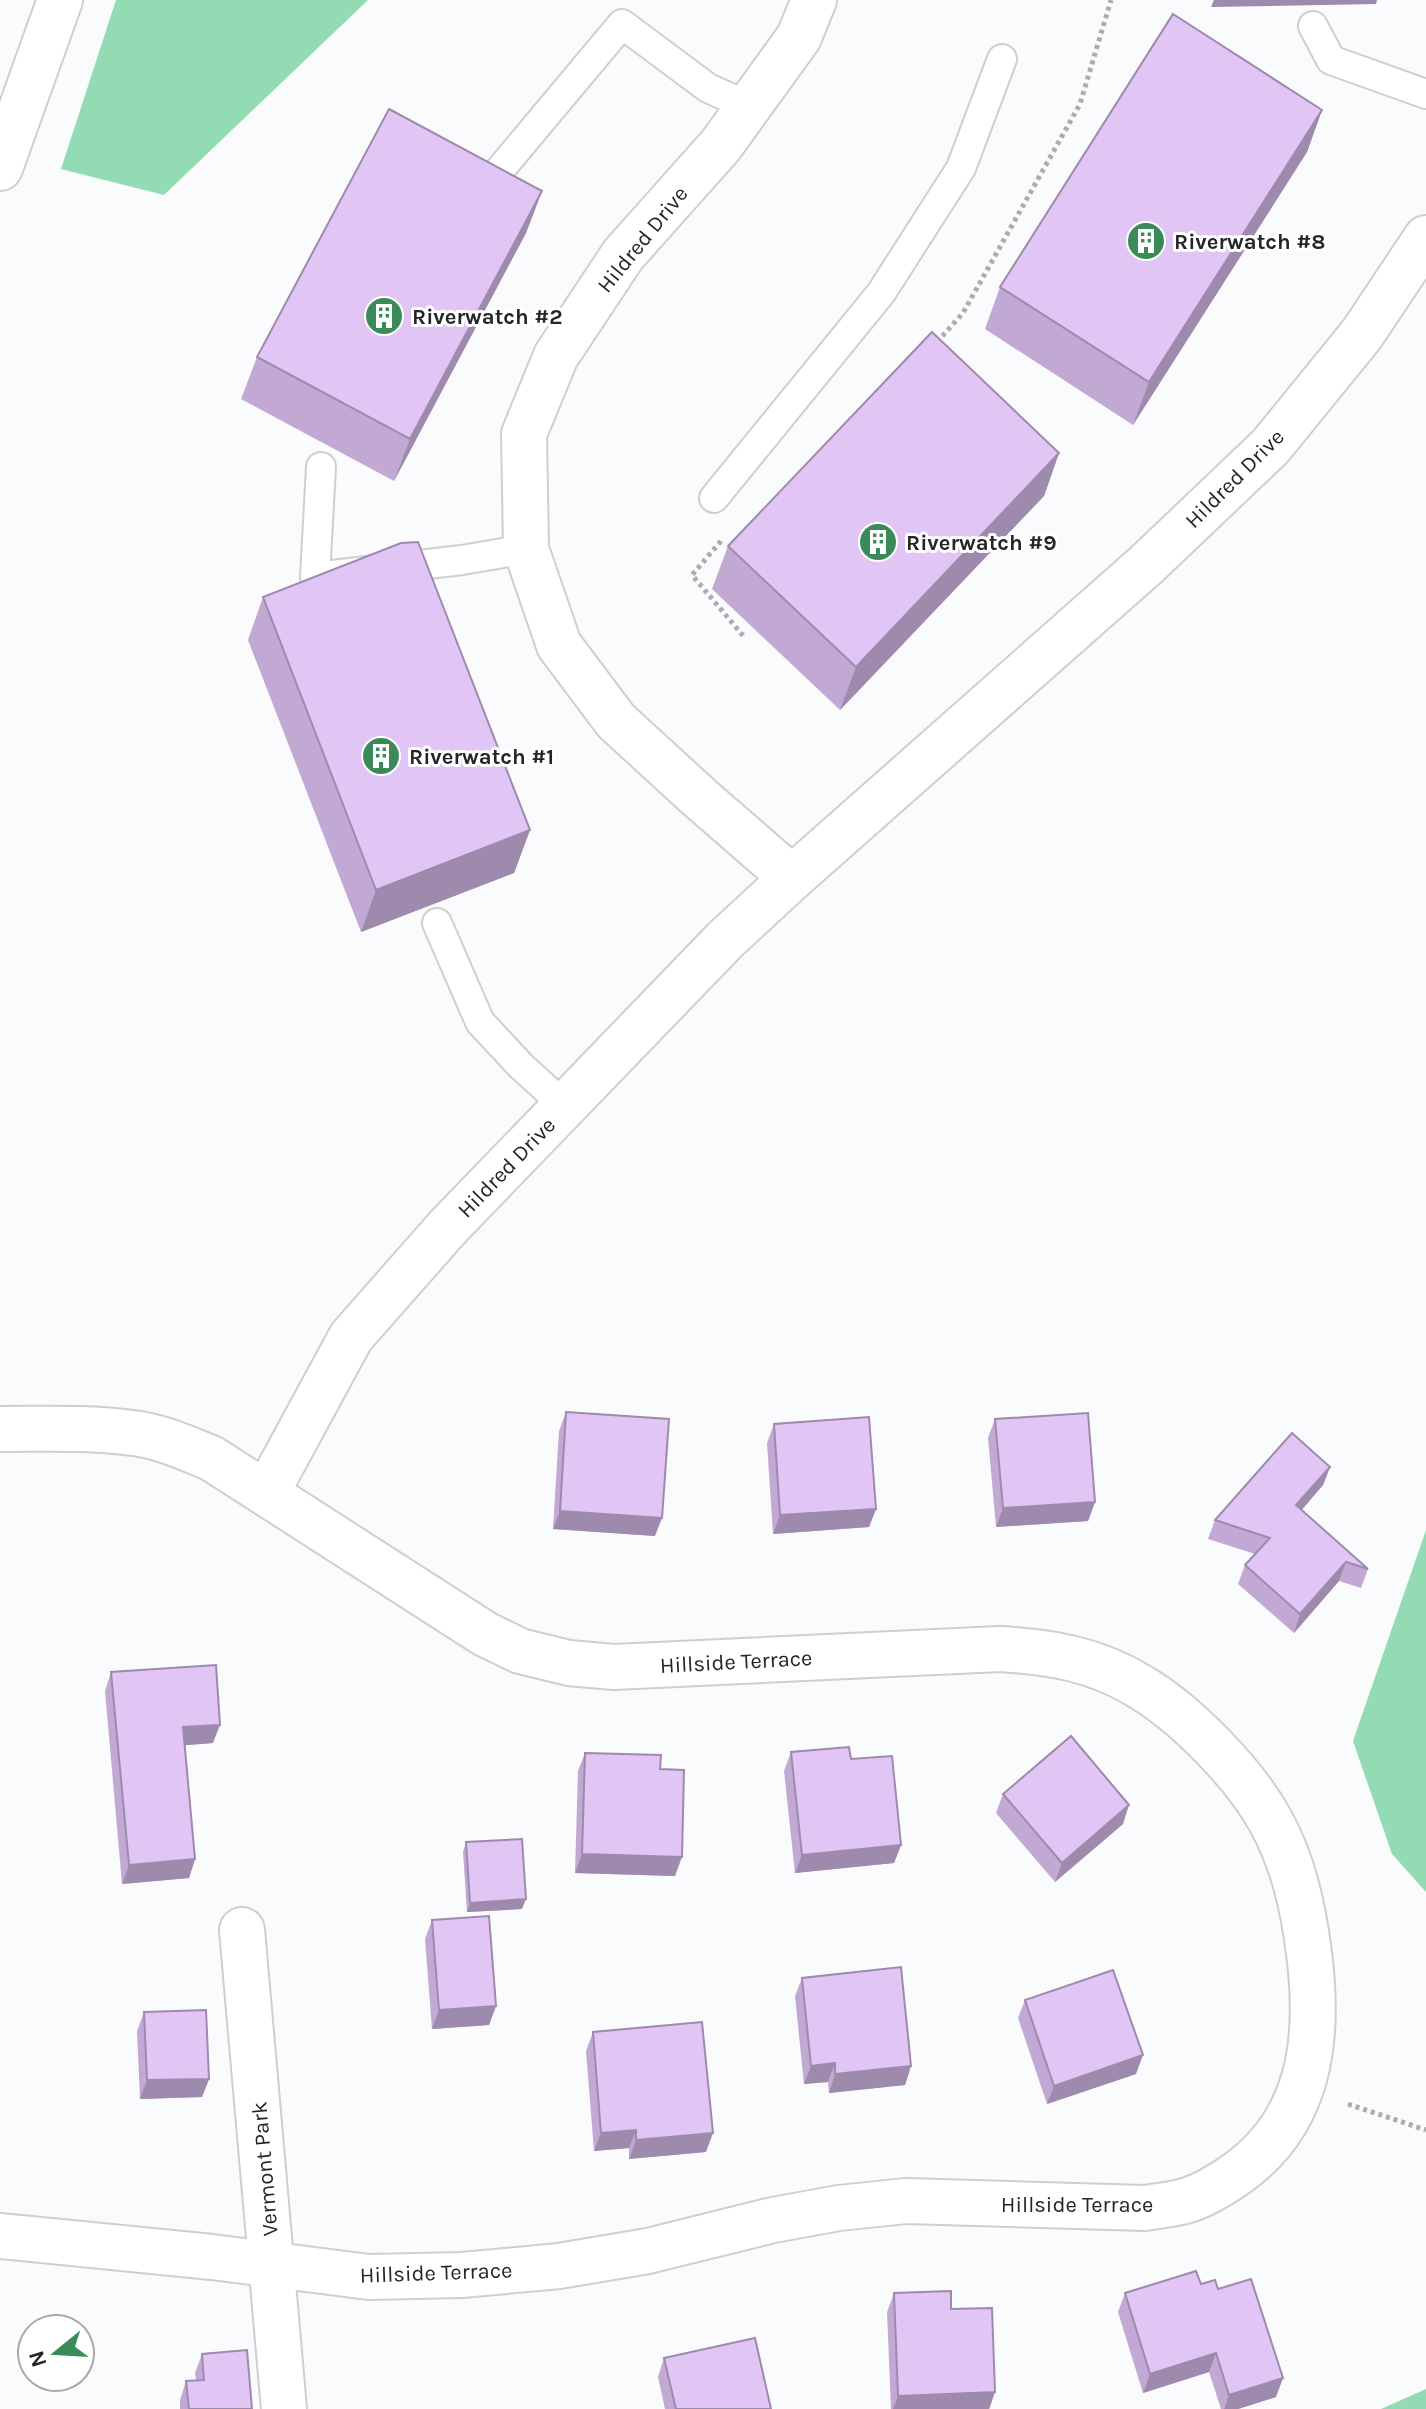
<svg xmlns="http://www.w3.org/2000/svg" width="1426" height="2409" font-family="Karla,sans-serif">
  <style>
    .green { fill: #93dbb2 }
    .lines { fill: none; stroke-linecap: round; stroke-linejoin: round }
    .service-casing { stroke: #cdcfd0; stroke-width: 32 }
    .minor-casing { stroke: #cdcfd0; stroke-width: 48 }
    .primary-casing { stroke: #cdcfd0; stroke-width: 48 }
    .path { stroke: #abacad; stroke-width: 5; stroke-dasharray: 4 4; stroke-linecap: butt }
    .service { stroke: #fff; stroke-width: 28 }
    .minor { stroke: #fff; stroke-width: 44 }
    .primary { stroke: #fff; stroke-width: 44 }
    .wall { fill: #c2a9d3 }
    .shaded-wall { fill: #9e8aac }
    .building { fill: #e1c5f5; stroke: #9e8aac; stroke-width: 2 }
    .labels { text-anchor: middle; stroke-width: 6; stroke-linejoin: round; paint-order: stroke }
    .street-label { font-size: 22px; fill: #252525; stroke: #fff }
    .poi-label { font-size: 22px; font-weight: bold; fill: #252525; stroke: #fff; text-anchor: start }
  </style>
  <rect width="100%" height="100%" fill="#fafbfc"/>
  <g class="green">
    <path d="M 116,0 L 368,0 L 164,195 L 61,169 Z"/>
    <path d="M 1426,1530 L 1426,1892 L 1392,1854 L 1353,1741 Z"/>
    <path d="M 1426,2389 L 1426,2409 L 1381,2409 Z"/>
  </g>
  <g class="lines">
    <defs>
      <g id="service">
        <path d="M 1313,26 L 1331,60 L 1426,94"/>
        <path d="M 489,183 L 622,24 L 708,88 L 748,106"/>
        <path d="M 321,467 L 315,577 L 462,560 L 526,549"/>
        <path d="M 714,498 L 881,293 L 961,168 L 1002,59"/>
        <path d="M 437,923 L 480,1022 L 521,1066 L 565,1106"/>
      </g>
      <g id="minor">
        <path d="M 814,0 L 799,37 L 721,145 L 623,255 L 556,356 L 524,434 L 526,549 L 559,645 L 616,721 L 700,798 L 792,878 L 1146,565 L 1270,447 L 1362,334 L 1426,238"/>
        <path d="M 0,1429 C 44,1429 89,1427 133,1433 C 160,1436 186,1448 211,1458 L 485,1634 L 520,1651 L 569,1663 L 614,1667 L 1000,1649 C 1050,1652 1095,1659 1139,1686 C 1185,1713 1244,1773 1270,1820 C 1293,1861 1303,1906 1309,1953 C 1320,2039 1311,2122 1235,2175 C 1219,2186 1199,2198 1181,2202 C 1169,2205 1156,2206 1145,2208 L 906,2201 L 839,2208 L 773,2220 L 648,2251 L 559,2266 L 462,2275 L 369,2277 L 212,2257 L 0,2236"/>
        <path d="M 267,1492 L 351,1337 L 447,1228 L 725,940 L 792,878"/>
        <path d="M 242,1930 L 284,2409"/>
      </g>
      <path id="primary" d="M 0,168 L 60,0"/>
    </defs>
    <use href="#service" class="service-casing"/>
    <use href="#minor" class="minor-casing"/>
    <use href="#primary" class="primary-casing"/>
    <g class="path">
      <path d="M 937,342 L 963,313 L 1080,104 L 1111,0"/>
      <path d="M 721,541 L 692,575 L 745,638"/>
      <path d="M 1348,2104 L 1426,2130"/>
    </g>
    <use href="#service" class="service"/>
    <use href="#minor" class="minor"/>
    <use href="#primary" class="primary"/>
  </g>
  <g class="wall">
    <path d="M 1322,110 L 1307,152 L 1133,425 L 985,329 L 1000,287 Z"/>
    <path d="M 542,191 L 526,233 L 394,481 L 241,399 L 257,357 Z"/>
    <path d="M 1059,453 L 1044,496 L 840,710 L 712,589 L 728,546 Z"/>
    <path d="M 263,597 L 530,830 L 514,873 L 361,932 L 248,640 Z"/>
    <path d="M 566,1412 L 655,1536 L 553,1529 L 559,1431 Z"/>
    <path d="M 995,1419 L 1095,1502 L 1088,1521 L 996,1527 L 988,1438 Z"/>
    <path d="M 774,1424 L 876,1509 L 869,1527 L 773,1534 L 767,1443 Z"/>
    <path d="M 1330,1467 L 1323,1485 L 1302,1510 L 1368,1569 L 1361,1588 L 1339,1581 L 1294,1633 L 1238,1584 L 1245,1565 L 1255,1554 L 1208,1539 L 1215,1520 Z"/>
    <path d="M 111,1672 L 213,1743 L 185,1745 L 195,1859 L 189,1878 L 122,1884 L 105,1691 Z"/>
    <path d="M 791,1752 L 851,1759 L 901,1845 L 894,1863 L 795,1873 L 784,1771 Z"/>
    <path d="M 585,1753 L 660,1769 L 675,1876 L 575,1873 L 578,1771 Z"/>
    <path d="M 1003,1794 L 1123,1824 L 1055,1882 L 996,1813 Z"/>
    <path d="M 466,1842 L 522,1909 L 467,1912 L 463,1852 Z"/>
    <path d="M 432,1920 L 496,2006 L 489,2025 L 432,2029 L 425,1939 Z"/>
    <path d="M 802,1978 L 911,2066 L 905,2085 L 829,2093 L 828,2082 L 804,2084 L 795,1996 Z"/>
    <path d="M 1025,2000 L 1136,2074 L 1047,2104 L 1018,2018 Z"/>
    <path d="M 144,2012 L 209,2079 L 202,2097 L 140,2099 L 137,2031 Z"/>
    <path d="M 593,2032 L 706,2152 L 629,2159 L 629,2148 L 594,2151 L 586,2051 Z"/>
    <path d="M 1201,2284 L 1218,2289 L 1276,2397 L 1238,2409 L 1221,2409 L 1209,2372 L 1143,2393 L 1118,2312 L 1125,2293 Z"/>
    <path d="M 894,2293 L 995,2392 L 989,2409 L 891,2409 L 887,2312 Z"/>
    <path d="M 202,2354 L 252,2409 L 180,2409 L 180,2400 L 186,2381 L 196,2380 L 195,2373 Z"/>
    <path d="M 664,2358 L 771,2409 L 665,2409 L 658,2377 Z"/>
  </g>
  <g class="shaded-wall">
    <path d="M 1214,0 L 1377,0 L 1376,4 L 1211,7 Z"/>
    <path d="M 1322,110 L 1307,152 L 1133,425 L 1149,382 Z"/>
    <path d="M 542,191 L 526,233 L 394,481 L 410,439 Z"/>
    <path d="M 1059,453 L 1044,496 L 840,710 L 856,667 Z"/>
    <path d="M 530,830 L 514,873 L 361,932 L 376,890 Z"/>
    <path d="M 1330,1467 L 1323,1485 L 1289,1524 L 1296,1505 Z"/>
    <path d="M 1095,1502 L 1088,1521 L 996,1527 L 1003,1508 Z"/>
    <path d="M 876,1509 L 869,1527 L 773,1534 L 780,1515 Z"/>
    <path d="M 560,1511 L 662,1518 L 655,1536 L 553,1529 Z"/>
    <path d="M 1346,1562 L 1339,1581 L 1294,1633 L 1300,1614 Z"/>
    <path d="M 220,1725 L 213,1743 L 176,1746 L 183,1727 Z"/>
    <path d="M 1129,1805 L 1123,1824 L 1055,1882 L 1062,1863 Z"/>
    <path d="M 901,1845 L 894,1863 L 795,1873 L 802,1855 Z"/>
    <path d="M 582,1854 L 682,1857 L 675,1876 L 575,1873 Z"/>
    <path d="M 195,1859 L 189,1878 L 122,1884 L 129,1865 Z"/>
    <path d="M 526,1899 L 522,1909 L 467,1912 L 470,1903 Z"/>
    <path d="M 496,2006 L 489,2025 L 432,2029 L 439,2010 Z"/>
    <path d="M 1143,2055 L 1136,2074 L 1047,2104 L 1054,2086 Z"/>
    <path d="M 835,2063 L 828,2082 L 804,2084 L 811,2066 Z"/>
    <path d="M 911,2066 L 905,2085 L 829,2093 L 835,2074 Z"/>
    <path d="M 209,2079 L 202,2097 L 140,2099 L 147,2080 Z"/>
    <path d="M 636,2130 L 629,2148 L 594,2151 L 601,2133 Z"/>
    <path d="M 713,2133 L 706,2152 L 629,2159 L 636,2140 Z"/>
    <path d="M 1216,2353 L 1209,2372 L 1143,2393 L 1150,2374 Z"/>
    <path d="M 1283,2378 L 1276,2397 L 1238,2409 L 1224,2409 L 1229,2395 Z"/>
    <path d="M 995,2392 L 989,2409 L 893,2409 L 898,2396 Z"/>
  </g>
  <g class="building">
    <path d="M 1173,14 L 1322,110 L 1149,382 L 1000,287 Z"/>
    <path d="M 389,109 L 542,191 L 410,439 L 257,357 Z"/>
    <path d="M 932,332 L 1059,453 L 856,667 L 728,546 Z"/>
    <path d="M 418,542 L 530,830 L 376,890 L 263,597 L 401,543 Z"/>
    <path d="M 566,1412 L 669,1419 L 662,1518 L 560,1511 Z"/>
    <path d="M 1088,1413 L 1095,1502 L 1003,1508 L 995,1419 Z"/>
    <path d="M 869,1417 L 876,1509 L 780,1515 L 774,1424 Z"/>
    <path d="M 1292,1433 L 1330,1467 L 1296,1505 L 1368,1569 L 1346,1562 L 1300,1614 L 1245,1565 L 1270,1538 L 1215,1520 Z"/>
    <path d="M 216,1665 L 220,1725 L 183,1727 L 195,1859 L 129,1865 L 111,1672 Z"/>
    <path d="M 1071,1736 L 1129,1805 L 1062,1863 L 1003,1794 Z"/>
    <path d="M 849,1747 L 851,1759 L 892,1756 L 901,1845 L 802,1855 L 791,1752 Z"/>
    <path d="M 585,1753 L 661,1755 L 660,1769 L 684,1770 L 682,1857 L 582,1854 Z"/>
    <path d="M 522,1839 L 526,1899 L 470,1903 L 466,1842 Z"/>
    <path d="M 489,1916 L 496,2006 L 439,2010 L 432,1920 Z"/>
    <path d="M 901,1967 L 911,2066 L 835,2074 L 835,2063 L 811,2066 L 802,1978 Z"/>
    <path d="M 1113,1970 L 1143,2055 L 1054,2086 L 1025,2000 Z"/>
    <path d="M 206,2010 L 209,2079 L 147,2080 L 144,2012 Z"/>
    <path d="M 702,2022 L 713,2133 L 636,2140 L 636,2130 L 601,2133 L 593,2032 Z"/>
    <path d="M 1196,2271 L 1201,2284 L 1215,2280 L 1218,2289 L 1251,2279 L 1283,2378 L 1229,2395 L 1216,2353 L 1150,2374 L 1125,2293 Z"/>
    <path d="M 951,2291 L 951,2309 L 992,2308 L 995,2392 L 898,2396 L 894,2293 Z"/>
    <path d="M 755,2338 L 771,2409 L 676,2409 L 664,2358 Z"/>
    <path d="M 247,2350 L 252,2409 L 189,2409 L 186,2381 L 204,2380 L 202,2354 Z"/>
  </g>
  <defs>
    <symbol id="building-disc" viewBox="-11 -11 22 22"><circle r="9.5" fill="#3b8a5a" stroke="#fff"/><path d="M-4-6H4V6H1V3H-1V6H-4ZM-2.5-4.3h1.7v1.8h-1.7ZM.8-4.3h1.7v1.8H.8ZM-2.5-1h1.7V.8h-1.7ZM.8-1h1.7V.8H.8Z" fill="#fff"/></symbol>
  </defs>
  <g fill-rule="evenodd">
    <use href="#building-disc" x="1124" y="219" width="44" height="44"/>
    <use href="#building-disc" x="362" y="294" width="44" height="44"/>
    <use href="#building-disc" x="856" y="520" width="44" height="44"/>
    <use href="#building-disc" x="359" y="734" width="44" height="44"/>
  </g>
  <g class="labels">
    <g class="street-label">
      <text transform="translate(642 239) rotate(-51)" y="8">Hildred Drive</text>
      <text transform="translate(1234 478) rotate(-45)" y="8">Hildred Drive</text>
      <text transform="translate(506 1167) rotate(-46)" y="8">Hildred Drive</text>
      <text transform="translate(736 1661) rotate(-3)" y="8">Hillside Terrace</text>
      <text transform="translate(264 2169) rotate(-95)" y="8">Vermont Park</text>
      <text x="1077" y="2212">Hillside Terrace</text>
      <text transform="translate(436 2272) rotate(-2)" y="8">Hillside Terrace</text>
    </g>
    <g class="poi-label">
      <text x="1174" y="249">Riverwatch #8</text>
      <text x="412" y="324">Riverwatch #2</text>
      <text x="906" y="550">Riverwatch #9</text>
      <text x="409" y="764">Riverwatch #1</text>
    </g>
  </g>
  <g transform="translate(56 2353) rotate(252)"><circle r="38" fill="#ffffff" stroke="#a8a8a8" stroke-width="2"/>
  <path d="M0-6L14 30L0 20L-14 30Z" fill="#3b8a5a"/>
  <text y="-12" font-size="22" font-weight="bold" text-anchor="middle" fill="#252525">N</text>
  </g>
</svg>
